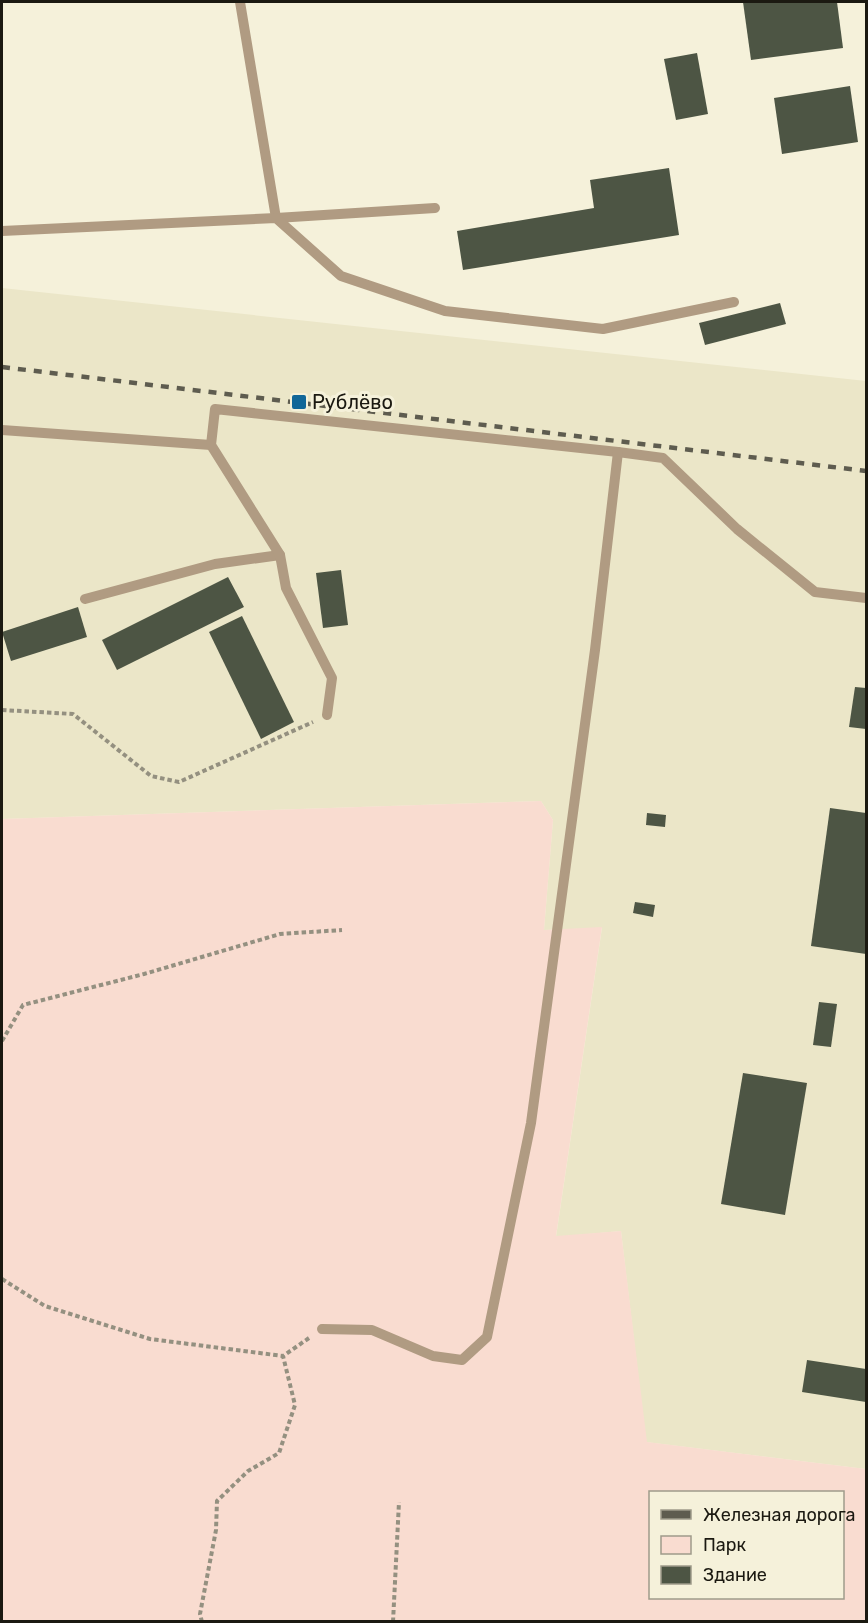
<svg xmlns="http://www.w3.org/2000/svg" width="868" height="1623" font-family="Rubik,sans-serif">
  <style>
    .built { fill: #ebe6c8 }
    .green { fill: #f9dcd0; fill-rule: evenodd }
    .building { fill: #4d5544 }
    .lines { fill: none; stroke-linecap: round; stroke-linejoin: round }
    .path { stroke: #949080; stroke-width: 4; stroke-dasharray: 4.5 3; stroke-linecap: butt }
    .lane { stroke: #b09b82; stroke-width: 10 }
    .rail { stroke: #5e5c4f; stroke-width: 4.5; stroke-dasharray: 8 8; stroke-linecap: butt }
    .poi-dot { fill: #116798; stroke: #f5f1da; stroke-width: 2 }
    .labels { text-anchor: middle; stroke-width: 6; stroke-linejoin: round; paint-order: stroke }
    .poi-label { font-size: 20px; fill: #1b1911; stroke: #f5f1da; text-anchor: start }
  </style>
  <rect width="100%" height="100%" fill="#f5f1da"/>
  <path class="built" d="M 2,288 L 866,381 L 866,1469 L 646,1442 L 621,1231 L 556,1237 L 602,928 L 544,930 L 553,820 L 541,801 L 2,819 Z"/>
  <path class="green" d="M 541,801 L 553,820 L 544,930 L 602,927 L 556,1236 L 621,1231 L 647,1442 L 866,1469 L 866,1621 L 2,1621 L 2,819 ZM 650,1492 L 842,1492 L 842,1598 L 650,1598 Z"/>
  <g class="building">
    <path d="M 743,2 L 837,2 L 843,48 L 751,60 Z"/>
    <path d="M 697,53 L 708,114 L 676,120 L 664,59 Z"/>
    <path d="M 850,86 L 858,142 L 782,154 L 774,98 Z"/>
    <path d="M 669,168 L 679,235 L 463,270 L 457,231 L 594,208 L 590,180 Z"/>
    <path d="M 780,303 L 786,324 L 705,345 L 699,323 Z"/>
    <path d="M 341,570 L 348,625 L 323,628 L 316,573 Z"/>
    <path d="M 228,577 L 244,607 L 117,670 L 102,640 Z"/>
    <path d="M 78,607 L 87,637 L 11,661 L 2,632 Z"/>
    <path d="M 242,616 L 294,722 L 261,739 L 209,632 Z"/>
    <path d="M 855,687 L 866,688 L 866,729 L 849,727 Z"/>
    <path d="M 830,808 L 866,813 L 866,954 L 811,946 Z"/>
    <path d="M 647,813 L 666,815 L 665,827 L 646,825 Z"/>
    <path d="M 635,902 L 655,905 L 653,917 L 633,913 Z"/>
    <path d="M 819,1002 L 837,1004 L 831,1047 L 813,1045 Z"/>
    <path d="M 743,1073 L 807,1083 L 785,1215 L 721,1204 Z"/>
    <path d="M 807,1360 L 866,1369 L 866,1402 L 802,1392 Z"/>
  </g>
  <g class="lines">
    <g class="path">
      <path d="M 2,710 L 73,714 L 151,776 L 179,782 L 313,722"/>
      <path d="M 2,1041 L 23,1005 L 144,974 L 280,934 L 342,930"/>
      <path d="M 2,1279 L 45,1306 L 150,1339 L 283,1356"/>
      <path d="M 202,1622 L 200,1614 L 216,1530 L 217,1501 L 248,1471 L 279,1453 L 295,1405 L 283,1356 L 309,1338"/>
      <path d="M 393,1622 L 399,1502"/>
    </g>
    <g class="lane">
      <path d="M 240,2 L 276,218 L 435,208"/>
      <path d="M 2,231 L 276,218 L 341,276 L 445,311 L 603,329 L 734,302"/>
      <path d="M 2,430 L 211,445"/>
      <path d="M 85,599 L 215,564 L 280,555"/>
      <path d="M 327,715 L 332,678 L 286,588 L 280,555 L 211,445 L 215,409 L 618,452 L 663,458 L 737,529 L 815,592 L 866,598"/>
      <path d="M 322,1329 L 372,1330 L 433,1356 L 462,1360 L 487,1337 L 531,1123 L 595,650 L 618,452"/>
    </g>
    <path class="rail" d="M 2,367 L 866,471"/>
  </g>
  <rect class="poi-dot" x="291" y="394" width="16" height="16" rx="3"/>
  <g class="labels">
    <g class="poi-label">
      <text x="312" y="409">Рублёво</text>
    </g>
  </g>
  <rect width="868" height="1623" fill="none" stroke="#1b1911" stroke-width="6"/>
  <rect x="649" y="1491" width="195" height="108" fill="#f5f1da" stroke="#9e9b8a" stroke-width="1.5"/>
  <rect x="661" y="1510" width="30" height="9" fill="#5e5c4f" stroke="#9e9b8a" stroke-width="1.5"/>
  <text x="703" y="1521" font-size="18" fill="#1b1911">Железная дорога</text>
  <rect x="661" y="1536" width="30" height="18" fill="#f9dcd0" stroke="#9e9b8a" stroke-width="1.5"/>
  <text x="703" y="1551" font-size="18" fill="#1b1911">Парк</text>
  <rect x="661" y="1566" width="30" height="18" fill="#4d5544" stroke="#9e9b8a" stroke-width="1.5"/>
  <text x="703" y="1581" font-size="18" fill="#1b1911">Здание</text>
</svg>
